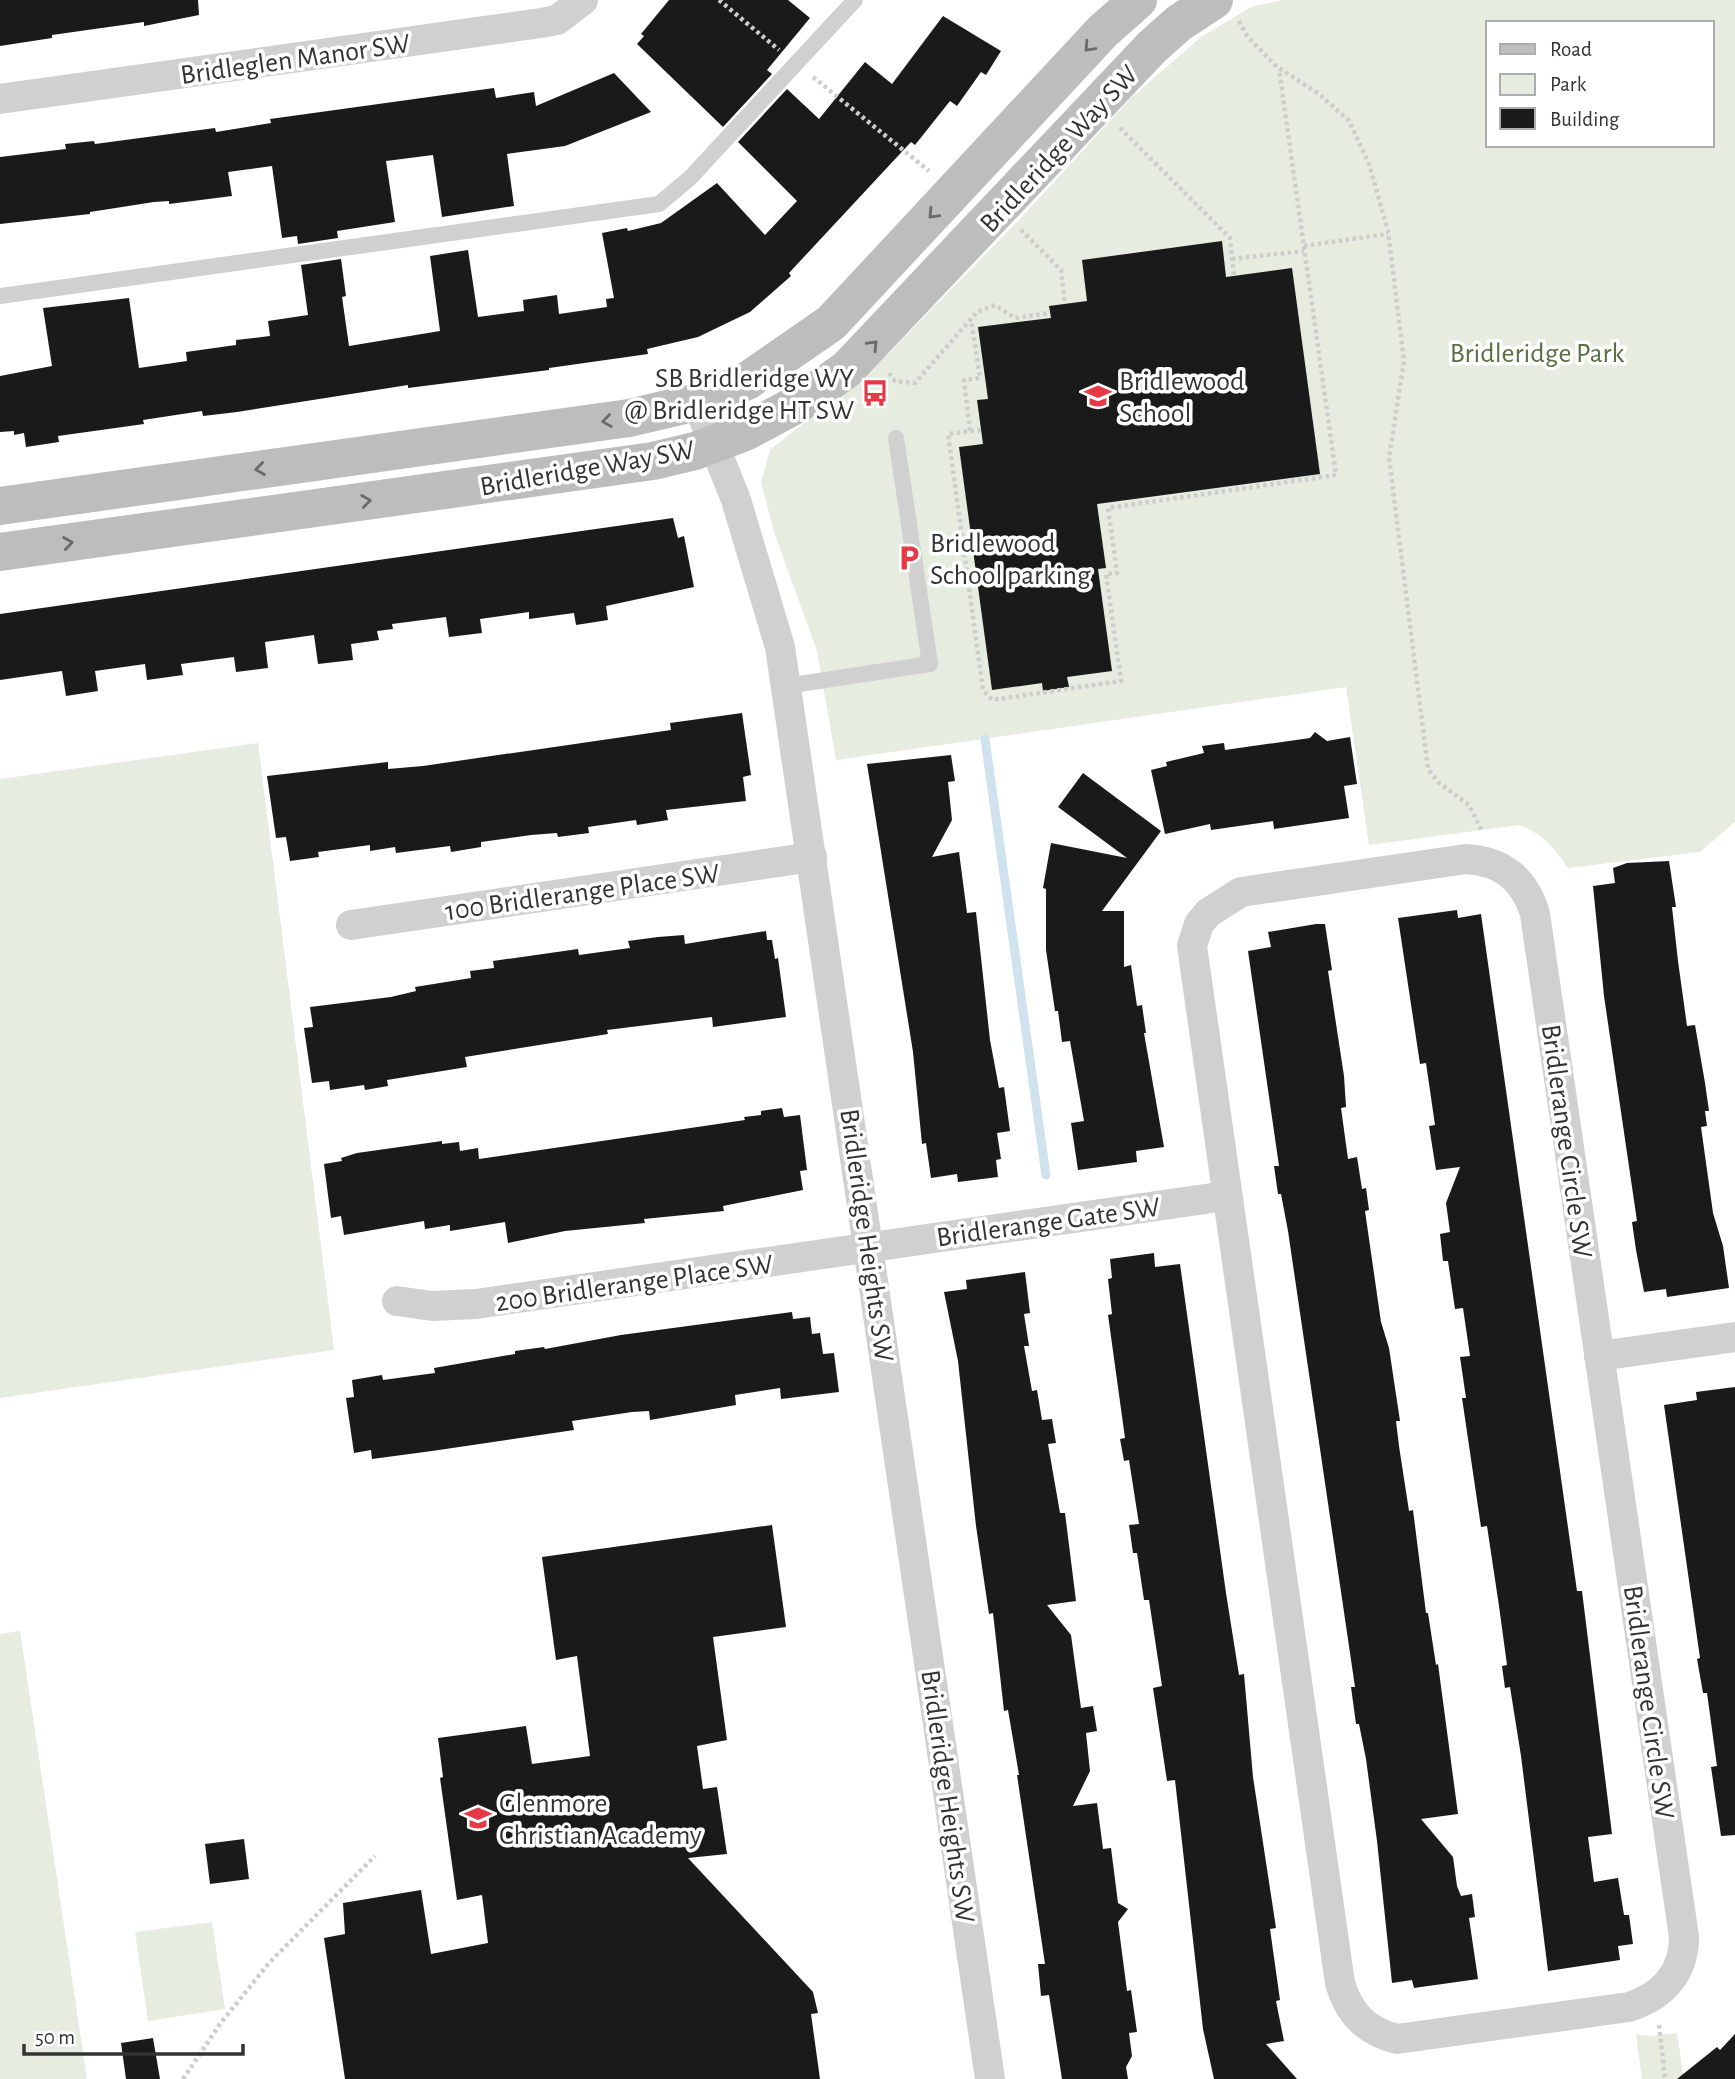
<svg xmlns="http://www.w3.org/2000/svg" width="1735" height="2079" font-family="'Alegreya Sans',sans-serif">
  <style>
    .green { fill: #e6ecdf; fill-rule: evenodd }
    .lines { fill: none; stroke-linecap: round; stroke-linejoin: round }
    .stream { stroke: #cfe2ee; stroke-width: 9 }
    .building { fill: #1a1a1a }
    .path { stroke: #cdcdcd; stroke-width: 4.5; stroke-dasharray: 3.5 3.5; stroke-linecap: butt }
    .lane { stroke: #d0d0d0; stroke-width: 16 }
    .street { stroke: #d0d0d0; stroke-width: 30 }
    .secondary { stroke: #bdbdbd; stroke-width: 38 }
    .oneway { stroke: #6a6a6a }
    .labels { text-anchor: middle; stroke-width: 7; stroke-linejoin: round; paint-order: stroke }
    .street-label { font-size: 28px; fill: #333; stroke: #fff }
    .park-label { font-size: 28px; fill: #56703f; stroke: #fff }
    .poi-label { font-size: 28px; fill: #333; stroke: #fff; text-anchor: start }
  </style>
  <rect width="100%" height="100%" fill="#fff"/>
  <g class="green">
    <path d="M 1283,0 L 1735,0 L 1735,822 L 1700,852 L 1568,868 C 1554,847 1543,834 1519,825 L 1369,845 L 1346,687 L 836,760 L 817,651 L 774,532 L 761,482 L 770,450 L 880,362 L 1021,218 L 1131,98 L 1201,37 L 1253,6 ZM 1488,23 L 1712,23 L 1712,145 L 1488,145 Z"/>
    <path d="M 258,743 L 334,1350 L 0,1398 L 0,779 Z"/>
    <path d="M 20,1631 L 87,2079 L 0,2079 L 0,1634 Z"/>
    <path d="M 212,1922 L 225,2009 L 148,2021 L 135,1932 Z"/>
    <path d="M 1677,2033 L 1684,2079 L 1642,2079 L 1636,2034 L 1651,2036 Z"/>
  </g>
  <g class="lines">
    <path class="stream" d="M 985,739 L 1046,1175"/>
  </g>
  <g class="building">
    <path d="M 0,0 L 198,0 L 199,15 L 144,26 L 144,22 L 52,35 L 52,38 L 0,46 Z"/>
    <path d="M 669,0 L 788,0 L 810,18 L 767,70 L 772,74 L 723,127 L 637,44 L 644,36 L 641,34 Z"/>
    <path d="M 943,16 L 1001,51 L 986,75 L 981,72 L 957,106 L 950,101 L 915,145 L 911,142 L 789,273 L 791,276 L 750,312 L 698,337 L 647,349 L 648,354 L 549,368 L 549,370 L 408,388 L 408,385 L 237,412 L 203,416 L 202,411 L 143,420 L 144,424 L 58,436 L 59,442 L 26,447 L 24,433 L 14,435 L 14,431 L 0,432 L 0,376 L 52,366 L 43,308 L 129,298 L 139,368 L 187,361 L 186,352 L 236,345 L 236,340 L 270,336 L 268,321 L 308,315 L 301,265 L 341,259 L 346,296 L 342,297 L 349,346 L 440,331 L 430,256 L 468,250 L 478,317 L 524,311 L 523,300 L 557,295 L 559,314 L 607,307 L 606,299 L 614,298 L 602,233 L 627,228 L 628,231 L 661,223 L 717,183 L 765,235 L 797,201 L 738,142 L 787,89 L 819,119 L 865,62 L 892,84 Z"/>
    <path d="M 614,73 L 651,112 L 565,146 L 507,154 L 514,206 L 442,217 L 433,155 L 386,161 L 395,222 L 337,231 L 338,238 L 298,244 L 297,236 L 282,238 L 272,166 L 228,172 L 232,196 L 169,204 L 169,201 L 154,202 L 90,212 L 90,214 L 0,224 L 0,157 L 66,149 L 65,144 L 94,141 L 95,144 L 215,128 L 216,132 L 271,123 L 270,119 L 494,88 L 496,98 L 534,92 L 536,106 Z"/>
    <path d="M 1222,241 L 1226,277 L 1292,268 L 1320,474 L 1097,504 L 1106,568 L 1098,569 L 1112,671 L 1067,677 L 1069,687 L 1043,691 L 1042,683 L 992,690 L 959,447 L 983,444 L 977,400 L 988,399 L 978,327 L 1051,318 L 1049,306 L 1087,301 L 1082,260 Z"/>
    <path d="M 673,518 L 678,538 L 684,536 L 694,587 L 606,606 L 608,620 L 576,625 L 574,613 L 529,619 L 529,612 L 480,619 L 482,633 L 449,637 L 446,617 L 392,624 L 393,629 L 377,631 L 379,640 L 351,644 L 353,660 L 318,664 L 314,635 L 265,642 L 268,668 L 236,672 L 234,657 L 181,664 L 183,675 L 147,680 L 145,664 L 95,671 L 98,691 L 66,696 L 62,671 L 0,680 L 0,614 Z"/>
    <path d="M 742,713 L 751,775 L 743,777 L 746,801 L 666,810 L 668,820 L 637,825 L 636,820 L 588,827 L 589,833 L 558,837 L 557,833 L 531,835 L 481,842 L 481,847 L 451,852 L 450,846 L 396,853 L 395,847 L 370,851 L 370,845 L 318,852 L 319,857 L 290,861 L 286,837 L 276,838 L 267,776 L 388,762 L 388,769 L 423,766 L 671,730 L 670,723 Z"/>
    <path d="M 1315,732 L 1327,741 L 1350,737 L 1357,784 L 1344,786 L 1349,818 L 1274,829 L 1273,821 L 1211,830 L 1210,824 L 1165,834 L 1151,770 L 1167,766 L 1166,762 L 1204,753 L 1202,746 L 1224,743 L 1225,750 L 1310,738 Z"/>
    <path d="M 951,755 L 955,781 L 948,782 L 952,820 L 932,857 L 959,852 L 967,913 L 976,912 L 990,1040 L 999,1088 L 1004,1087 L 1010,1131 L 997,1133 L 1001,1159 L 996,1160 L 998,1177 L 958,1182 L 957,1174 L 931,1178 L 926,1143 L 922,1144 L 913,1052 L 867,764 Z"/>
    <path d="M 1083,773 L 1161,831 L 1102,911 L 1124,911 L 1124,967 L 1131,965 L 1137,1006 L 1142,1005 L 1146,1033 L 1144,1033 L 1164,1147 L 1136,1151 L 1137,1162 L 1078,1170 L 1071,1123 L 1084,1121 L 1070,1041 L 1062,1042 L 1058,1011 L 1055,1011 L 1046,950 L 1046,889 L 1043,888 L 1051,843 L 1127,858 L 1058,807 Z"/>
    <path d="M 1669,861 L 1676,907 L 1672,907 L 1678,961 L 1687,1026 L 1695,1025 L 1705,1083 L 1709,1111 L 1705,1111 L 1707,1126 L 1701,1127 L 1713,1213 L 1723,1246 L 1729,1288 L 1667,1297 L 1666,1289 L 1644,1292 L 1636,1250 L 1632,1222 L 1637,1221 L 1604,996 L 1593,886 L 1615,883 L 1613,868 L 1627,863 Z"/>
    <path d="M 1457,910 L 1458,918 L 1481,914 L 1577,1591 L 1582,1591 L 1612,1834 L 1588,1837 L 1594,1882 L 1618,1878 L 1624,1915 L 1629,1915 L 1633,1944 L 1618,1946 L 1620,1960 L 1548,1971 L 1521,1756 L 1510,1687 L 1505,1688 L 1502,1666 L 1507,1665 L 1499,1606 L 1487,1526 L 1481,1527 L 1462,1398 L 1466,1398 L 1460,1357 L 1470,1356 L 1463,1308 L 1455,1309 L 1448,1261 L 1443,1261 L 1440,1234 L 1450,1232 L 1446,1203 L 1460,1167 L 1436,1170 L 1429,1126 L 1435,1125 L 1426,1063 L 1420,1064 L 1398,918 Z"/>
    <path d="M 1316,924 L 1325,924 L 1332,970 L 1328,971 L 1344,1076 L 1346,1107 L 1341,1108 L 1348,1159 L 1357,1157 L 1362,1189 L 1366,1188 L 1369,1210 L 1365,1211 L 1381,1322 L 1389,1348 L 1400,1421 L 1396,1421 L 1399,1446 L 1409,1511 L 1413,1510 L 1426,1613 L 1428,1613 L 1436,1665 L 1438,1664 L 1458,1814 L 1421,1819 L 1453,1857 L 1457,1886 L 1461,1896 L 1472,1894 L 1475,1917 L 1469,1918 L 1478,1979 L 1414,1988 L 1412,1980 L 1392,1983 L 1377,1841 L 1366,1759 L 1359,1724 L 1356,1724 L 1351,1687 L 1355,1687 L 1288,1231 L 1281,1194 L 1278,1194 L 1274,1166 L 1279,1166 L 1248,951 L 1271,947 L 1268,932 Z"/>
    <path d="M 766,931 L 767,940 L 772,940 L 775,959 L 778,958 L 786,1017 L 713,1027 L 712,1017 L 607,1030 L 608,1034 L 465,1057 L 467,1067 L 387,1080 L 388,1086 L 365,1090 L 364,1085 L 330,1090 L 329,1081 L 312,1083 L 304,1028 L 313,1027 L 310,1007 L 391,997 L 416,991 L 415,987 L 471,978 L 470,971 L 494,968 L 493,961 L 578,949 L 579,955 L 630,948 L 628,941 L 658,937 L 684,935 L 685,944 Z"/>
    <path d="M 782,1108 L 784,1117 L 800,1115 L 807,1170 L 800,1171 L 803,1190 L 723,1206 L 724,1211 L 644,1219 L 645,1223 L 565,1231 L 508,1243 L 505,1222 L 450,1231 L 450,1225 L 425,1229 L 424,1221 L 344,1235 L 341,1216 L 331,1218 L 324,1164 L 342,1161 L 341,1158 L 357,1153 L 442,1141 L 442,1144 L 459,1142 L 460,1151 L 478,1148 L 479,1159 L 745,1120 L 744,1117 L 761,1115 L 761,1111 Z"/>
    <path d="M 1154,1253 L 1155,1267 L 1180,1264 L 1226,1593 L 1239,1675 L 1244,1674 L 1253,1777 L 1276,1928 L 1270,1929 L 1280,2000 L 1276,2001 L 1284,2041 L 1266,2044 L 1297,2079 L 1214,2079 L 1203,2029 L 1175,1780 L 1167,1781 L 1153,1688 L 1162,1686 L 1149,1600 L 1144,1600 L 1137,1553 L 1133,1553 L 1129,1525 L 1139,1524 L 1129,1460 L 1124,1461 L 1120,1439 L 1125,1438 L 1108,1315 L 1112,1314 L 1108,1279 L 1112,1278 L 1110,1259 Z"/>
    <path d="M 1025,1272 L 1030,1313 L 1024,1314 L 1029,1346 L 1024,1346 L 1032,1391 L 1037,1390 L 1042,1420 L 1052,1419 L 1056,1443 L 1048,1444 L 1060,1513 L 1065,1513 L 1076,1601 L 1047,1605 L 1071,1635 L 1081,1708 L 1093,1706 L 1097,1731 L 1086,1733 L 1090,1771 L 1073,1806 L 1097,1803 L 1103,1849 L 1111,1848 L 1118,1903 L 1128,1909 L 1118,1922 L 1127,1991 L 1131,1990 L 1137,2032 L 1129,2033 L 1132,2056 L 1126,2067 L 1128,2079 L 1062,2079 L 1049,1995 L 1041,1996 L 1038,1964 L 1045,1964 L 1017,1775 L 1019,1775 L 1008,1710 L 1004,1711 L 993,1613 L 989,1614 L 976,1526 L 958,1361 L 944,1292 L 967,1289 L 966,1280 Z"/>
    <path d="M 792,1312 L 793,1319 L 810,1317 L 812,1334 L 820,1333 L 823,1354 L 834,1353 L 839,1392 L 781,1399 L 780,1388 L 735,1395 L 736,1405 L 673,1416 L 650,1420 L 649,1411 L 632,1412 L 572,1421 L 574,1430 L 432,1451 L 372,1459 L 371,1450 L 354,1453 L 346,1398 L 354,1397 L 352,1380 L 382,1375 L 383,1380 L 435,1373 L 434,1368 L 515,1354 L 515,1351 L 544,1347 L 545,1349 L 621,1335 Z"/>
    <path d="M 1735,1387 L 1735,1835 L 1721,1836 L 1711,1767 L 1717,1766 L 1707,1693 L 1703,1693 L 1697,1659 L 1700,1658 L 1664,1405 L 1697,1400 L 1696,1392 Z"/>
    <path d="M 772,1525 L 786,1627 L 713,1637 L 727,1740 L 697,1746 L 703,1789 L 717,1787 L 727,1854 L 688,1858 L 813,1992 L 818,2013 L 811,2014 L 820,2079 L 345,2079 L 324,1938 L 345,1934 L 343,1903 L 421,1890 L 431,1954 L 488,1943 L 482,1895 L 457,1900 L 440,1778 L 443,1777 L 438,1738 L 526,1726 L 532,1764 L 590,1756 L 577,1656 L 556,1660 L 542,1557 Z"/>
    <path d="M 244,1839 L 249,1879 L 210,1884 L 205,1844 Z"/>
    <path d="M 1735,2034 L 1735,2079 L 1677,2079 L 1717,2047 L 1720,2050 Z"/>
    <path d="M 153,2038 L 160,2079 L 126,2079 L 121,2043 Z"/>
  </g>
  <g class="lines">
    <g class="path">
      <path d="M 719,0 L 779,50"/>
      <path d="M 1239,21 L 1247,36 L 1276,66 L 1319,94 L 1349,121 L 1369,164 L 1388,231 L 1404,361 L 1389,458 L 1428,769 L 1438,782 L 1469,805 L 1482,831"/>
      <path d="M 813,77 L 929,171"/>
      <path d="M 1120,128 L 1230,238 L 1234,276"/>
      <path d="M 1021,230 L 1061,270 L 1065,304"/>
      <path d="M 1304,246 L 1388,234"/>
      <path d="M 1232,259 L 1304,251"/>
      <path d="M 889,373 L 895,381 L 915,383 L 977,312 L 995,305 L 1015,318 L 1050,313"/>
      <path d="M 981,430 L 948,434 L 983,690 L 992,700 L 1121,681 L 1106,574 L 1117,573 L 1108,508 L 1336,475 L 1279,69"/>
      <path d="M 970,431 L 964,380 L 980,378 L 971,319"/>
      <path d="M 1659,2025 L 1665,2079"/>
      <path d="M 183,2079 L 220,2024 L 269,1963 L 375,1856"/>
    </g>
    <g class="lane">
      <path d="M 0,296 L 659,204 L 690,178 L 855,0"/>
      <path d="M 786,686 L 930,664 L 896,438"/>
    </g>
    <g class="street">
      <path d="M 0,99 L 541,23 L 557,20 L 583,0"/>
      <path d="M 697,402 L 736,500 L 780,647 L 990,2079"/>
      <path d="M 1466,859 C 1502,861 1525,879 1535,914 L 1684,1937 C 1684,1973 1663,1996 1629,2007 L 1397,2039 C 1366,2031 1349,2014 1340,1983 L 1192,946 L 1199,924 L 1208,913 L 1241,892 Z"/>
      <path d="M 351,925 L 812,857"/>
      <path d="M 397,1301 L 432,1306 L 476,1304 L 1226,1196"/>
      <path d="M 1599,1356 L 1735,1337"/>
    </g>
    <g class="secondary">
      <path d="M 0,506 L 629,418 L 697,402 L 747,381 L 831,323 L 1103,31 L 1138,0"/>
      <path d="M 0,552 L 653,461 L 695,451 L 745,432 L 801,402 L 847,369 L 1152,47 L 1179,23 L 1214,0"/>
    </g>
  </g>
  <defs><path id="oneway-chevron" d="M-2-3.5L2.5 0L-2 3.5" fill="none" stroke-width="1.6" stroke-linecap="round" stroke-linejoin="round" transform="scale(1.75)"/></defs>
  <g class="oneway">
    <use href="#oneway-chevron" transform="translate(1089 47) rotate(133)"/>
    <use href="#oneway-chevron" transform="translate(933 214) rotate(133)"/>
    <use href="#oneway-chevron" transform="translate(873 345) rotate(-46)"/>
    <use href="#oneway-chevron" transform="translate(607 421) rotate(172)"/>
    <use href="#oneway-chevron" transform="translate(260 469) rotate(172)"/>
    <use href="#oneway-chevron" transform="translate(366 501) rotate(-8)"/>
    <use href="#oneway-chevron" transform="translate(68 543) rotate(-8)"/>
  </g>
  <defs>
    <symbol id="bus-bare" viewBox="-9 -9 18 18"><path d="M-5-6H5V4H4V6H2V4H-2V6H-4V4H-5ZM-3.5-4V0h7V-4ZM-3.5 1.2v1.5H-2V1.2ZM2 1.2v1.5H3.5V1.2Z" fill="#e63946" stroke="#fff" stroke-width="2.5" paint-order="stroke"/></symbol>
    <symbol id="school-bare" viewBox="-9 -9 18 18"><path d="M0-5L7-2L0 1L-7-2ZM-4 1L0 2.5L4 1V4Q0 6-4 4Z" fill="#e63946" stroke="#fff" stroke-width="2.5" paint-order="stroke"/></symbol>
    <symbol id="parking-bare" viewBox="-9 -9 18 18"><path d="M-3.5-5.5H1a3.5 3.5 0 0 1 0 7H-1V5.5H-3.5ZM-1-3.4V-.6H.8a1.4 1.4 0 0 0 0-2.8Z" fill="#e63946" stroke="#fff" stroke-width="2.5" paint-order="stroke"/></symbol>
  </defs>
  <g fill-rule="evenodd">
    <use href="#bus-bare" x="856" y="374" width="38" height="38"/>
    <use href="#school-bare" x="1079" y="377" width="38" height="38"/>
    <use href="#parking-bare" x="890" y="539" width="38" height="38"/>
    <use href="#school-bare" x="459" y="1799" width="38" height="38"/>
  </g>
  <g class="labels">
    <g class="street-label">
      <text transform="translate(295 58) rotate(-8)" y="10">Bridleglen Manor SW</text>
      <text transform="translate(1058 148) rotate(-47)" y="10">Bridleridge Way SW</text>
      <text transform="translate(587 467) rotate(-10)" y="10">Bridleridge Way SW</text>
      <text transform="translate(582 891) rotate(-8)" y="10">100 Bridlerange Place SW</text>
      <text transform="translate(1568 1141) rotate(82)" y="10">Bridlerange Circle SW</text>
      <text transform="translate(1048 1221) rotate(-8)" y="10">Bridlerange Gate SW</text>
      <text transform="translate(868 1235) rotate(82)" y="10">Bridleridge Heights SW</text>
      <text transform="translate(634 1282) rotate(-8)" y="10">200 Bridlerange Place SW</text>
      <text transform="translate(1650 1702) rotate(82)" y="10">Bridlerange Circle SW</text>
      <text transform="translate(949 1796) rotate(82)" y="10">Bridleridge Heights SW</text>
    </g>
    <g class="park-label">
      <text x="1537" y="362">Bridleridge Park</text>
    </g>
    <g class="poi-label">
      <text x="854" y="387" text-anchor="end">SB Bridleridge WY<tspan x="854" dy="32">@ Bridleridge HT SW</tspan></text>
      <text x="1119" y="390">Bridlewood<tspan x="1119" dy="32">School</tspan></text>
      <text x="930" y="552">Bridlewood<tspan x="930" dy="32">School parking</tspan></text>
      <text x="499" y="1812">Glenmore<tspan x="499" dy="32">Christian Academy</tspan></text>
    </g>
  </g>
  <rect x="1486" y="21" width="228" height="126" fill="#ffffff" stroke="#adadad" stroke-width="2"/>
  <rect x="1500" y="44" width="35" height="10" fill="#bdbdbd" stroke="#adadad" stroke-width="2"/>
  <text x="1550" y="56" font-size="21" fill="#333333">Road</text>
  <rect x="1500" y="74" width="35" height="21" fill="#e6ecdf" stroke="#adadad" stroke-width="2"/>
  <text x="1550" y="91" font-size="21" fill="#333333">Park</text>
  <rect x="1500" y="108" width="35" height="21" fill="#1a1a1a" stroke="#adadad" stroke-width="2"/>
  <text x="1550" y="126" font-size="21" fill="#333333">Building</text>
  <path d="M24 2044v10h219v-10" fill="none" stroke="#333333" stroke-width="3.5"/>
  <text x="35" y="2044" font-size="21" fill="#333333" stroke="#ffffff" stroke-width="5" paint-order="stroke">50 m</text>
</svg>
